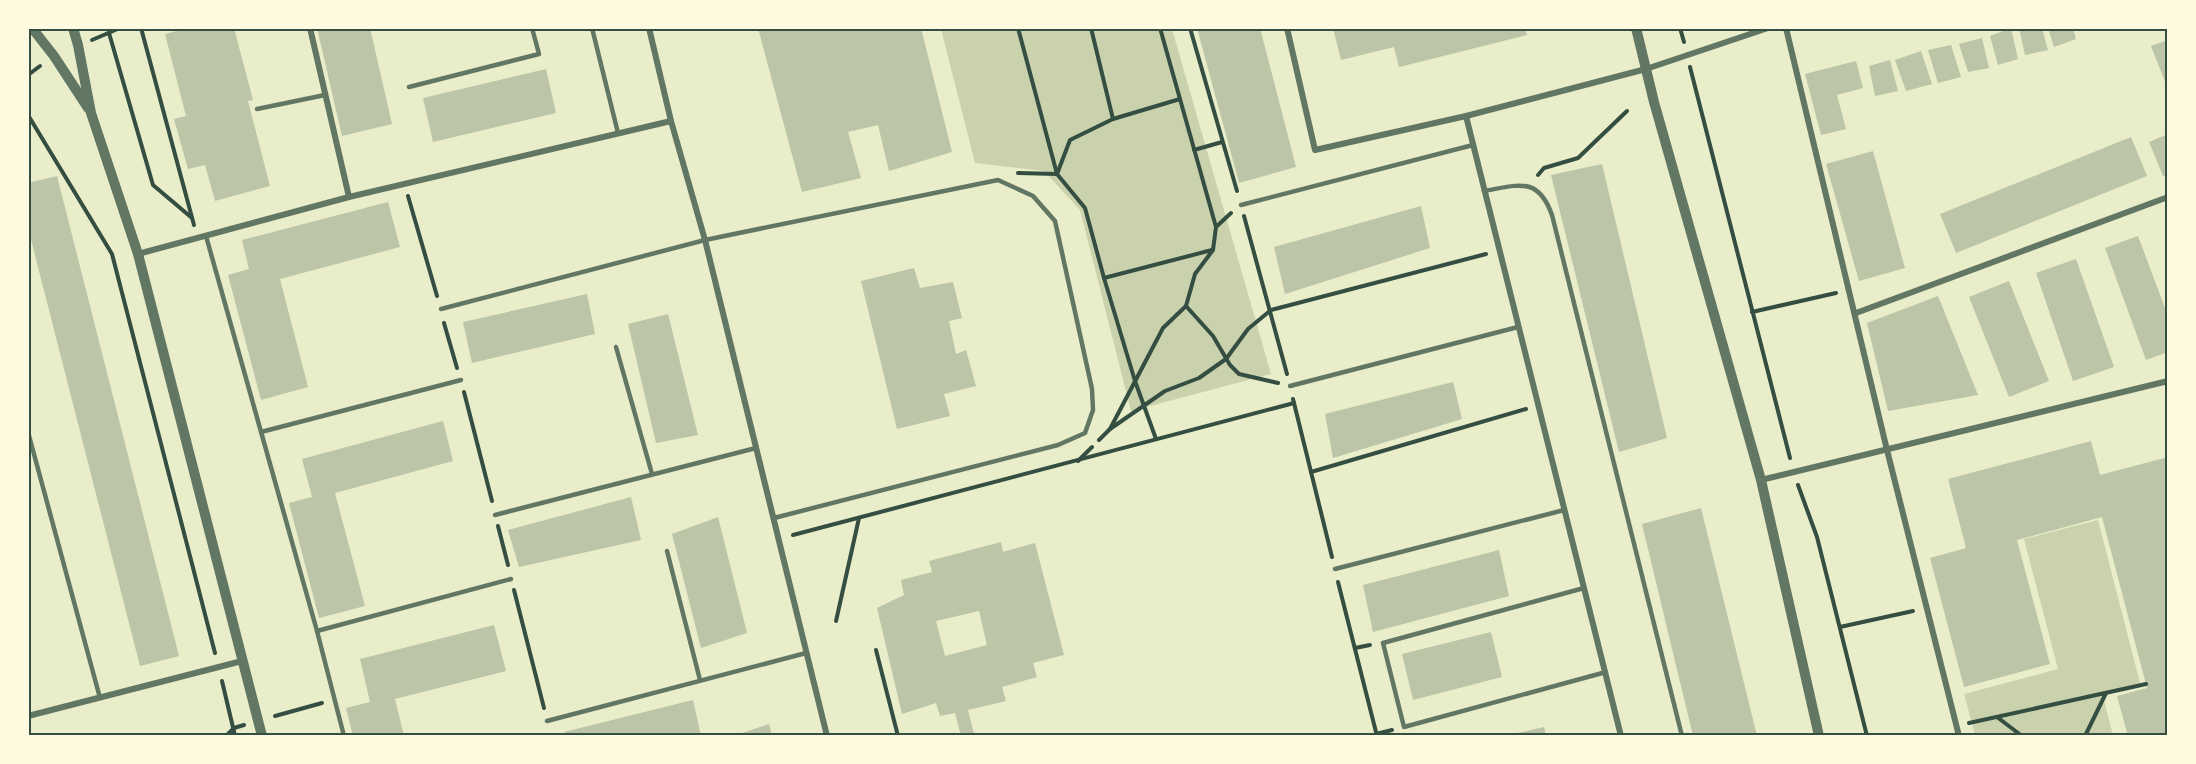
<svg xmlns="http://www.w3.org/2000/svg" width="2196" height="764" font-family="'Fira Sans',sans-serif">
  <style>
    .green { fill: #cad2ad }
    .building { fill: #bcc5a7; fill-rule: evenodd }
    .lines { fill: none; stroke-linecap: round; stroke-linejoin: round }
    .path { stroke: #344e41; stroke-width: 4 }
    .service { stroke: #617663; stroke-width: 4.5 }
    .minor { stroke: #617663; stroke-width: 6 }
    .tertiary { stroke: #617663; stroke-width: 10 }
    .neatline { fill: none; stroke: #344e41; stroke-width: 2 }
  </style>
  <rect width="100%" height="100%" fill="#e9edc9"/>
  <g class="green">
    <path d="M 941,29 L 1172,29 L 1271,374 L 1131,411 L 1080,210 L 1044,171 L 975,163 Z"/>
    <path d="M 2098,520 L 2140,683 L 2102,693 L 2113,735 L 1975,735 L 1964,694 L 2058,669 L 2024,539 Z"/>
  </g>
  <g class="building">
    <path d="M 189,28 L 234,28 L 253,100 L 248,101 L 270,186 L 215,201 L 205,165 L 188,169 L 174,119 L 186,116 L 165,34 Z"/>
    <path d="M 317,28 L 370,28 L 392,124 L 342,136 Z"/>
    <path d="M 758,28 L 921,28 L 952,152 L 889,171 L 878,125 L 848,132 L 861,178 L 802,192 Z"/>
    <path d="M 1197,28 L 1260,28 L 1296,167 L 1239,183 Z"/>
    <path d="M 1333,28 L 1525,28 L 1527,35 L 1399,67 L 1394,47 L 1341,60 Z"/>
    <path d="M 2011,28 L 2018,59 L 1998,65 L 1990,36 Z"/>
    <path d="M 2019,28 L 2042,28 L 2048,50 L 2025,55 Z"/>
    <path d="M 2048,28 L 2073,28 L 2076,39 L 2054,47 Z"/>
    <path d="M 1982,38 L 1989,68 L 1968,72 L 1959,44 Z"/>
    <path d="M 2168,40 L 2168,87 L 2167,87 L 2151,46 Z"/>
    <path d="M 1951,45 L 1961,77 L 1938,83 L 1928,50 Z"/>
    <path d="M 1921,51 L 1932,84 L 1906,91 L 1895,60 Z"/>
    <path d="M 1890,60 L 1898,91 L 1875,96 L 1869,66 Z"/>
    <path d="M 1856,61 L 1863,88 L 1837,95 L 1846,129 L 1821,135 L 1805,74 Z"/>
    <path d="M 546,69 L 556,113 L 433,142 L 423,98 Z"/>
    <path d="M 2168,134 L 2168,175 L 2163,176 L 2149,142 Z"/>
    <path d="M 2131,137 L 2147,176 L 1956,253 L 1940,214 Z"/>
    <path d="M 1873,151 L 1905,268 L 1859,281 L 1826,164 Z"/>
    <path d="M 1602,164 L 1667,438 L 1619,452 L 1551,175 Z"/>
    <path d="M 57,176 L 179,656 L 140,666 L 28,228 L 28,183 Z"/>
    <path d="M 388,202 L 400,247 L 280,279 L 308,387 L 261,400 L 228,275 L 249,269 L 242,240 Z"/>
    <path d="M 1421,206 L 1430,248 L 1285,294 L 1274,247 Z"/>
    <path d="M 2138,236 L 2168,316 L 2168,352 L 2146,360 L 2105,248 Z"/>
    <path d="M 2076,259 L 2114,367 L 2073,381 L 2036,273 Z"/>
    <path d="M 914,268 L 920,288 L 953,282 L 962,318 L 949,321 L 956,354 L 966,350 L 976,386 L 944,394 L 950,416 L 897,429 L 861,281 Z"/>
    <path d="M 2009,281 L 2049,381 L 2009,397 L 1969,297 Z"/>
    <path d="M 587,294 L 595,334 L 472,363 L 463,322 Z"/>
    <path d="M 1938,296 L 1978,395 L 1888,411 L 1867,323 Z"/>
    <path d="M 668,314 L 698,435 L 656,443 L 628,324 Z"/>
    <path d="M 1453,382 L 1462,419 L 1333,458 L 1325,414 Z"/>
    <path d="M 443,421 L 453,461 L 335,493 L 365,606 L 319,618 L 289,503 L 312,497 L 302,459 Z"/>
    <path d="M 2091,441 L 2100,475 L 2168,457 L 2168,736 L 2128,736 L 2117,696 L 2147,688 L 2102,517 L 2017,540 L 2050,664 L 1964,687 L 1930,558 L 1966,548 L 1948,479 Z"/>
    <path d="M 631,497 L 641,540 L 519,567 L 508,530 Z"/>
    <path d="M 1701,508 L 1757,736 L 1693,736 L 1642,524 Z"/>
    <path d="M 718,517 L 747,633 L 701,648 L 672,534 Z"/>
    <path d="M 1001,542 L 1003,552 L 1035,543 L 1064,655 L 1033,663 L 1037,677 L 1002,687 L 1006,701 L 968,710 L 974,734 L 979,736 L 961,736 L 955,713 L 940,716 L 936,703 L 902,714 L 877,608 L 904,595 L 901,580 L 932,572 L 929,561 ZM 979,611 L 987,645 L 945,656 L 936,621 Z"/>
    <path d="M 1499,550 L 1509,596 L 1373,632 L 1363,585 Z"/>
    <path d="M 494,625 L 506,671 L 395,699 L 404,736 L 353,736 L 346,708 L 370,702 L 360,659 Z"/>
    <path d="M 1491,632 L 1502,677 L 1413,700 L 1402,654 Z"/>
    <path d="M 693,700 L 701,736 L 566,736 L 564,732 Z"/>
    <path d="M 769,724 L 772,736 L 736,736 L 736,735 Z"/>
    <path d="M 1544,727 L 1546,736 L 1509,736 L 1509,735 Z"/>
  </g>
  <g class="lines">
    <g class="path">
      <path d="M 141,28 L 194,225"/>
      <path d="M 1018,28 L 1057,174 L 1085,208 L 1104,278 L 1135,381 L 1156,439"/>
      <path d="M 1160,28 L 1216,227"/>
      <path d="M 1190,28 L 1237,191"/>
      <path d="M 1680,28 L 1684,42"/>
      <path d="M 109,33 L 153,185 L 192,218"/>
      <path d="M 92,40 L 120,28"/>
      <path d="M 1690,67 L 1790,458"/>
      <path d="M 28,75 L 40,66"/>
      <path d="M 28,115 L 112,254 L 215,653"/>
      <path d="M 1113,119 L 1180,99"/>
      <path d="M 1194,150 L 1222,142"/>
      <path d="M 1018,173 L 1057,174 L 1070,140 L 1113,119 L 1091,28"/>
      <path d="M 1538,175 L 1544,168 L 1578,158 L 1627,111"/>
      <path d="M 408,196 L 437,296"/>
      <path d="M 1244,216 L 1287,374"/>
      <path d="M 1104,278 L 1212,250"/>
      <path d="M 1186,306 L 1213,336 L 1230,365 L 1239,374 L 1278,383"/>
      <path d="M 1752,312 L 1836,293"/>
      <path d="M 444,323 L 457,368"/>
      <path d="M 464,392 L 492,501"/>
      <path d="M 1293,399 L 1332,557"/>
      <path d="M 1110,429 L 1165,391 L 1199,378 L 1226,359 L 1248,329 L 1271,310 L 1486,254"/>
      <path d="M 1099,440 L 1110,429 L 1163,328 L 1186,306 L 1195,274 L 1213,250 L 1216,227 L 1231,213"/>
      <path d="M 1078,461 L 1092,447"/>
      <path d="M 1311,472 L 1526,409"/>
      <path d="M 1798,485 L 1817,537 L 1867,736"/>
      <path d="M 498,526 L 508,565"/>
      <path d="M 793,535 L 1294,403"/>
      <path d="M 1338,582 L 1377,736"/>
      <path d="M 514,590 L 544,708"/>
      <path d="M 836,621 L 859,518"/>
      <path d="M 1840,627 L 1913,611"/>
      <path d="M 1355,648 L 1370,645"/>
      <path d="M 876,650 L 898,736"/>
      <path d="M 222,681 L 235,736"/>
      <path d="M 275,716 L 322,703"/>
      <path d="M 1997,717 L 2022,736"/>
      <path d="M 1969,723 L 2146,684"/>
      <path d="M 1376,734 L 1392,730"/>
      <path d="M 226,736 L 234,728 L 244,725"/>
      <path d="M 2085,736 L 2106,693"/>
    </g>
    <g class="service">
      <path d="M 592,28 L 618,133"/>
      <path d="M 409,87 L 539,54 L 532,28"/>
      <path d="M 257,109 L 325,95"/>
      <path d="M 1484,191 C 1519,185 1538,176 1552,215 L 1682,736"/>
      <path d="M 1241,205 L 1473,145"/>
      <path d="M 206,236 L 317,631 L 344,736"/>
      <path d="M 441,309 L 705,240 L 998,180 L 1033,196 L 1055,221 L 1092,389 L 1093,410 L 1085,433 L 1058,445 L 774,518"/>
      <path d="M 616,347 L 652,474"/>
      <path d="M 1290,386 L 1518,327"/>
      <path d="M 28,432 L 100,698"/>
      <path d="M 261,432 L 461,380"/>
      <path d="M 495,515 L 756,448"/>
      <path d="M 667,551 L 700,680"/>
      <path d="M 1335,569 L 1564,510"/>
      <path d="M 1584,588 L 1383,643 L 1404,727 L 1606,672"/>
      <path d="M 317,631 L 511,579"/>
      <path d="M 547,721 L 806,653"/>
    </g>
    <g class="minor">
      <path d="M 310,28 L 349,197"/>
      <path d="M 649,28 L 671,121 L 705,240 L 827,736"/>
      <path d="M 1287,28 L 1315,150 L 1466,116 L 1621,736"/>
      <path d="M 1786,28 L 1887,450 L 1959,736"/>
      <path d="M 1466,116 L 1646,69 L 1768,28"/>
      <path d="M 138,254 L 349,197 L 671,121"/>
      <path d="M 1856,313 L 2168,197"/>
      <path d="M 1761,480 L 2168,381"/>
      <path d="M 28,716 L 242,661"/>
    </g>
    <g class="tertiary">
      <path d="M 32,28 L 54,56 L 88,108"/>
      <path d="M 73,28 L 78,45 L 91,113 L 138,254 L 262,736"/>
      <path d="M 1636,28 L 1654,102 L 1761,480 L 1819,736"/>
    </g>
  </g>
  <rect width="2196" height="764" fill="none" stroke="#fefae0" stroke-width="60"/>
  <rect x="30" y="30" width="2136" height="704" class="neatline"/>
</svg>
